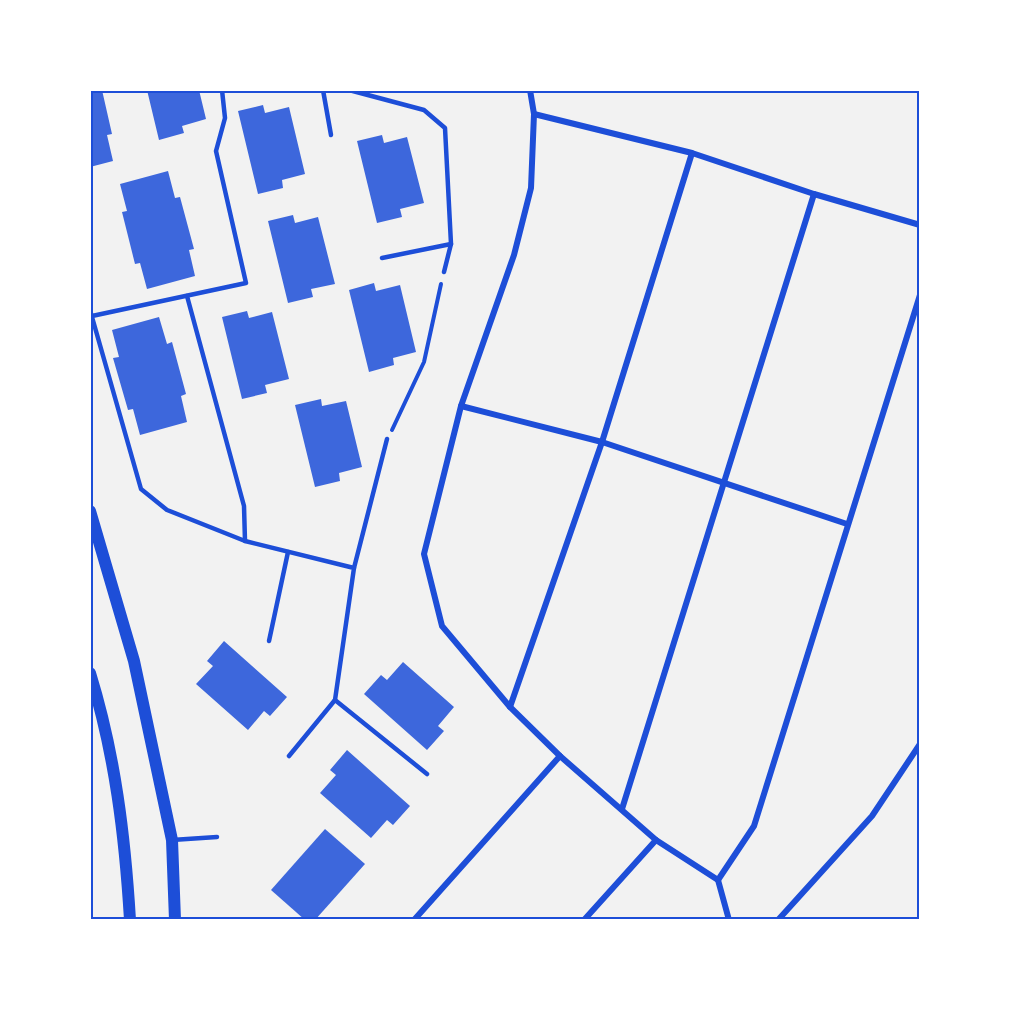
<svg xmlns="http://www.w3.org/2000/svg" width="1010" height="1010" font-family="'Fira Sans Condensed',sans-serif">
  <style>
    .building { fill: #3d67dc }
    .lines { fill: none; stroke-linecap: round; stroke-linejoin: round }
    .path { stroke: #1d4ed8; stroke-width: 4 }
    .service { stroke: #1d4ed8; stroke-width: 4.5 }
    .minor { stroke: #1d4ed8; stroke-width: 6 }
    .secondary { stroke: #1d4ed8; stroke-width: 12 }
    .neatline { fill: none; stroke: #1d4ed8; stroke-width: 2 }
  </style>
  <rect width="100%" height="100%" fill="#f2f2f2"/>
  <g class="building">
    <path d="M 90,90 L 102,90 L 112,134 L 107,135 L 113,161 L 90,167 Z"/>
    <path d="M 147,90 L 199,90 L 206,119 L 182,126 L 184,133 L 159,140 Z"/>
    <path d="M 263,105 L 265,113 L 289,107 L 305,174 L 282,180 L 283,188 L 258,194 L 238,111 Z"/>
    <path d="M 382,135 L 384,143 L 407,137 L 424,203 L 400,209 L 402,217 L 377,223 L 357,141 Z"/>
    <path d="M 168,171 L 175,198 L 180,197 L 194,249 L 189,250 L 195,276 L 147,289 L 140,263 L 135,264 L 122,212 L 127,211 L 120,184 Z"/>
    <path d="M 293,215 L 295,223 L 318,217 L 335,284 L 311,289 L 313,297 L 288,303 L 268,221 Z"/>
    <path d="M 374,283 L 376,291 L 400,285 L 416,352 L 393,358 L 394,365 L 369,372 L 349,290 Z"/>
    <path d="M 247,311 L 249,318 L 272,312 L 289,379 L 265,385 L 267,393 L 242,399 L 222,317 Z"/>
    <path d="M 159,317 L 167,344 L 172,342 L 186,394 L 181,396 L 187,422 L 140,435 L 133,409 L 128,410 L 113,358 L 119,357 L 112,330 Z"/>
    <path d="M 321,399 L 322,406 L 346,401 L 362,467 L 339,473 L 340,481 L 315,487 L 295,405 Z"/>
    <path d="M 224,641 L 287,697 L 270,716 L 264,711 L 248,730 L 196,684 L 213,666 L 207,661 Z"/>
    <path d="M 403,662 L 454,707 L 438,726 L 444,731 L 427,750 L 364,694 L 381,675 L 387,680 Z"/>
    <path d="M 347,750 L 410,806 L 393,825 L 387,820 L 371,838 L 320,793 L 336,775 L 330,770 Z"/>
    <path d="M 325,829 L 365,864 L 315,920 L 305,920 L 271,890 Z"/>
  </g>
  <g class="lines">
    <path class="path" d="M 392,430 L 424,362 L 441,284"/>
    <g class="service">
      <path d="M 323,90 L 331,135"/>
      <path d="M 349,90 L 424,110 L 445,128 L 451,244 L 444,272"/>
      <path d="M 382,258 L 451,244"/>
      <path d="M 187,296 L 244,506 L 245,541"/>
      <path d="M 90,310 L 141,489 L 167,510 L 245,541 L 354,568 L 335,700 L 289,756"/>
      <path d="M 92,316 L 246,283 L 216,151 L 225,118 L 222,90"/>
      <path d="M 354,568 L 387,439"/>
      <path d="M 269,641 L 288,552"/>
      <path d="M 335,700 L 427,774"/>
      <path d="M 172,840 L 217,837"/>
    </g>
    <g class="minor">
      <path d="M 530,90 L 534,114 L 531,188 L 514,255 L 461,406 L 424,554 L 442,626 L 510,707 L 560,756 L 656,840 L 718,880 L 729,920"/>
      <path d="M 534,114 L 692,153 L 814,194 L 920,225"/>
      <path d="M 461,406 L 602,442 L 847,524"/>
      <path d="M 510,707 L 602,442 L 692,153"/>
      <path d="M 622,809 L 814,194"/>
      <path d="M 718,880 L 754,826 L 920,295"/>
      <path d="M 414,920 L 560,756"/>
      <path d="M 584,920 L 656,840"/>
      <path d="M 778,920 L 872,816 L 920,744"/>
    </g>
    <g class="secondary">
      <path d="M 90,511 L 134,661 L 172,840 L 175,920"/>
      <path d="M 90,673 C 115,754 125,836 130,920"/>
    </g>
  </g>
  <rect width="1010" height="1010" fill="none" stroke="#ffffff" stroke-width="183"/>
  <rect x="92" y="92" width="826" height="826" class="neatline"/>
</svg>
